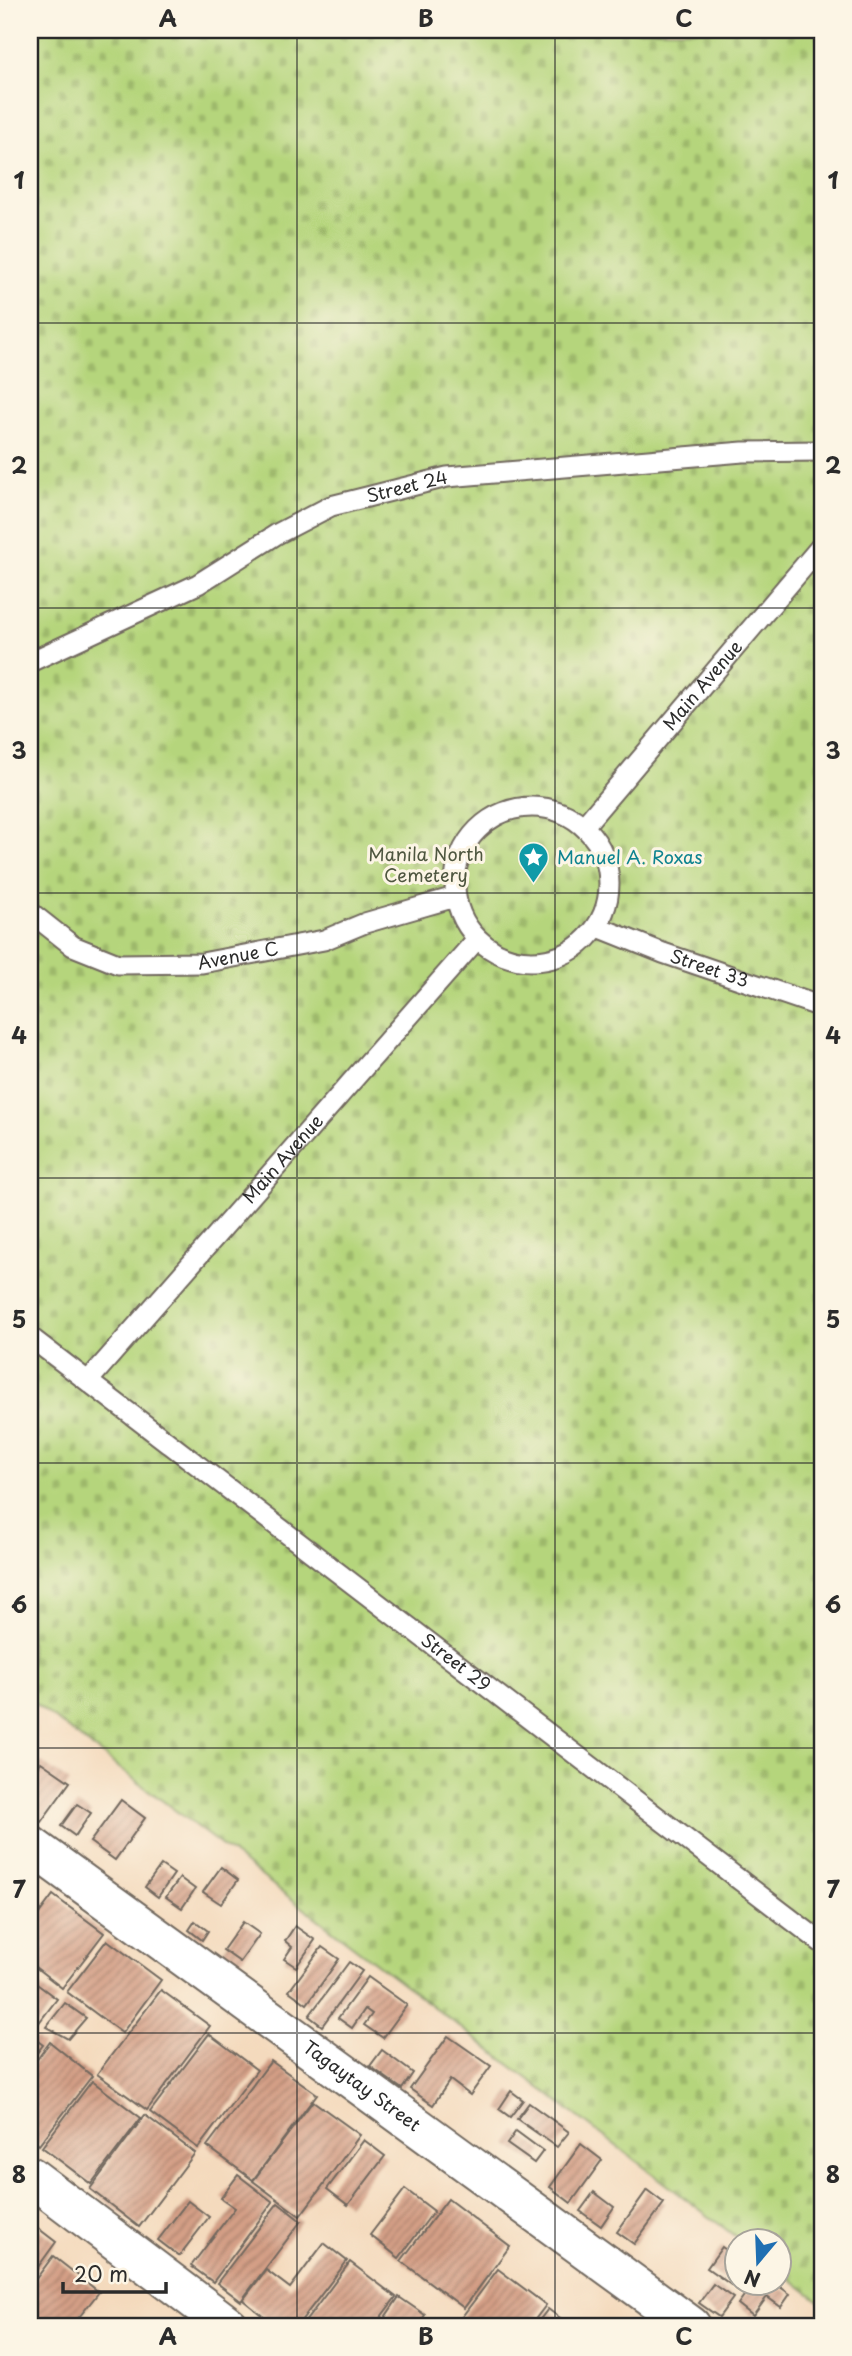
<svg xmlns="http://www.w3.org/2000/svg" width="852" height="2356" font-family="'Playpen Sans',sans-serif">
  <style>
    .cemetery { fill: url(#cemetery-stones); stroke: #708054; stroke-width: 2 }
    .building { fill: url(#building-hatch) }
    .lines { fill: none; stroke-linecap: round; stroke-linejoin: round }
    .lane-casing { stroke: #71685e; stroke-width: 23 }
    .street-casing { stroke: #71685e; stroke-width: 42 }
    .lane { stroke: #fff; stroke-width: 19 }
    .street { stroke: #fff; stroke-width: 38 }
    .grid { fill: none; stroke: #2b2b2b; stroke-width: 2; stroke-opacity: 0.55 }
    .labels { text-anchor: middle; stroke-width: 6; stroke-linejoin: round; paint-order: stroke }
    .street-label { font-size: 18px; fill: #2b2b2b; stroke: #fcf5e5 }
    .park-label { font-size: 18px; fill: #4e563f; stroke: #fcf5e5 }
    .culture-label { font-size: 18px; fill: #0d838f; stroke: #fcf5e5; text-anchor: start }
    .neatline { fill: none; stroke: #2b2b2b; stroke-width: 2.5 }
    .grid-label { font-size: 23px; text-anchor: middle; font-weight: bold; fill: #2b2b2b }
  </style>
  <defs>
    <pattern id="cemetery-stones" width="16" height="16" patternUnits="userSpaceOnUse" patternTransform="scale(1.75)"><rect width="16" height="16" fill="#b5d57c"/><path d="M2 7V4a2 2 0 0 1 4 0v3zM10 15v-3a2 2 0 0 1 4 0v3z" fill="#9cb76b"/></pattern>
    <pattern id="building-hatch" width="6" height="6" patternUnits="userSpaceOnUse" patternTransform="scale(1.75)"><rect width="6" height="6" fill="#d49f86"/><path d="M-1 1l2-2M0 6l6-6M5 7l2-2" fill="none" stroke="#ac826e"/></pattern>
  </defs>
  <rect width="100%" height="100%" fill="#fcf5e5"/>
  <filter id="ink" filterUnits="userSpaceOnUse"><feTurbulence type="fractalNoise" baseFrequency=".0143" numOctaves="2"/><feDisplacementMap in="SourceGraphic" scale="14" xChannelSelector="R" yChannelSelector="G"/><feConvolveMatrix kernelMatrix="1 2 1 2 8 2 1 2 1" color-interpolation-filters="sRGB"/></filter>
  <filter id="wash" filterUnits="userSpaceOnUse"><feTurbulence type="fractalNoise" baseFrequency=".00686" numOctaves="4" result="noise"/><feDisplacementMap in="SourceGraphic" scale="28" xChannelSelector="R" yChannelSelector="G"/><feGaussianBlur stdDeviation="1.57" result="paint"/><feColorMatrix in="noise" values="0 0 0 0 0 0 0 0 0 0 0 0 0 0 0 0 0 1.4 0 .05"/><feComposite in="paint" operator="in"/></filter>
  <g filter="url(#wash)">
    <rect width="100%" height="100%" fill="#f4dabd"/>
    <path class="cemetery" d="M 30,30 L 822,30 L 822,2303 L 779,2270 L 778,2240 L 740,2240 L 30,1700 Z"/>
    <g id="blocks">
      <g class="building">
        <path d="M 41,1762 L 70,1782 L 41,1822 L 30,1815 L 30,1778 Z"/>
        <path d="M 121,1800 L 145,1818 L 115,1860 L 90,1842 Z"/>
        <path d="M 77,1804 L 91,1813 L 75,1836 L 61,1826 Z"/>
        <path d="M 161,1865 L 174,1874 L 158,1897 L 145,1887 Z"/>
        <path d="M 221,1867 L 238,1880 L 221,1904 L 203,1892 Z"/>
        <path d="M 180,1878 L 195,1889 L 182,1908 L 166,1897 Z"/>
        <path d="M 53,1895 L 104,1933 L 62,1988 L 30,1963 L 30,1926 Z"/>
        <path d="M 195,1921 L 208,1931 L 202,1940 L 189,1930 Z"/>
        <path d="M 243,1922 L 260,1934 L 240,1962 L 223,1950 Z"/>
        <path d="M 295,1926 L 315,1940 L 296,1967 L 284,1959 L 292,1947 L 285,1941 Z"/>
        <path d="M 107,1940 L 161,1980 L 122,2033 L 67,1992 Z"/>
        <path d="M 322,1947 L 339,1959 L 307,2004 L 289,1991 Z"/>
        <path d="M 349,1962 L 362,1971 L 322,2026 L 309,2016 Z"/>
        <path d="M 368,1977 L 407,2005 L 383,2038 L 364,2025 L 372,2014 L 365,2009 L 352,2028 L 338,2018 Z"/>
        <path d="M 30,1979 L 57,1999 L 34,2029 L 30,2026 Z"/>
        <path d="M 161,1990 L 210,2026 L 147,2110 L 97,2074 Z"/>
        <path d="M 65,2003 L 86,2018 L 68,2039 L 46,2027 Z"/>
        <path d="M 209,2034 L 257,2070 L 198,2148 L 150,2112 Z"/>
        <path d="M 30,2035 L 43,2045 L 30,2062 Z"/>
        <path d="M 448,2036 L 491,2066 L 470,2095 L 450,2080 L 433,2105 L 410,2089 Z"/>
        <path d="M 50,2042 L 92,2076 L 39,2145 L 30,2138 L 30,2069 Z"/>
        <path d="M 382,2050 L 413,2073 L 402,2089 L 370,2066 Z"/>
        <path d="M 271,2061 L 317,2094 L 253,2180 L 207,2146 Z"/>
        <path d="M 92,2081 L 141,2118 L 91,2184 L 42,2147 Z"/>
        <path d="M 511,2091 L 523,2100 L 510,2117 L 499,2109 Z"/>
        <path d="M 313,2101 L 360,2135 L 300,2216 L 253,2181 Z"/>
        <path d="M 529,2103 L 569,2132 L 557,2147 L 517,2119 Z"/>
        <path d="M 145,2115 L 195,2153 L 139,2227 L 90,2189 Z"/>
        <path d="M 516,2131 L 543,2151 L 534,2163 L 507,2144 Z"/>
        <path d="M 364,2140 L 385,2156 L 348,2205 L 327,2189 Z"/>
        <path d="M 581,2144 L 602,2160 L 571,2203 L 550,2187 Z"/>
        <path d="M 238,2175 L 273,2202 L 213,2282 L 191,2266 L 235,2208 L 221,2198 Z"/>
        <path d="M 405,2189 L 434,2211 L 399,2258 L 370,2235 Z"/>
        <path d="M 647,2190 L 664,2203 L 634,2244 L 617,2232 Z"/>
        <path d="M 594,2192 L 614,2207 L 601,2226 L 580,2211 Z"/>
        <path d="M 448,2199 L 510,2246 L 464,2308 L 401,2261 Z"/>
        <path d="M 188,2201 L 209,2217 L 179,2256 L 158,2240 Z"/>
        <path d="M 278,2203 L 301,2221 L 241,2301 L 217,2283 Z"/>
        <path d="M 30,2222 L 56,2242 L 30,2278 Z"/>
        <path d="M 324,2243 L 347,2261 L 297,2326 L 275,2326 L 243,2300 L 266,2270 L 290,2288 Z"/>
        <path d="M 722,2247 L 736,2257 L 736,2282 L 742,2282 L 737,2289 L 707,2268 Z"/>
        <path d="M 53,2256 L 99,2292 L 72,2326 L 30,2326 L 30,2287 Z"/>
        <path d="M 350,2262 L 396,2297 L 374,2326 L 302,2326 Z"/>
        <path d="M 498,2269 L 546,2305 L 530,2326 L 455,2326 Z"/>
        <path d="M 754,2282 L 773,2282 L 790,2294 L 781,2307 L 767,2297 L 753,2316 L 738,2304 Z"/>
        <path d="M 713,2284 L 733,2298 L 719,2317 L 699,2303 Z"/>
        <path d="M 399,2297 L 425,2315 L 418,2326 L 379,2326 Z"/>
        <path d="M 548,2309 L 571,2326 L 535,2326 Z"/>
      </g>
    </g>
  </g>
  <g filter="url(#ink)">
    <use href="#blocks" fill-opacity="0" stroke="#71685e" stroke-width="2"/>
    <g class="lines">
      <defs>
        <g id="lane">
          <path id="s1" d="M 30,662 L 198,584 L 277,534 L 331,506 L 447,477 L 743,452 L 822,451"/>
          <circle cx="532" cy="884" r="77"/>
          <path id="s2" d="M 584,826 L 822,545"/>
          <path id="s3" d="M 30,912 L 73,946 L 118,964 L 202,963 L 324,940 L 365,923 L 455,897"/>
          <path id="s4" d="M 598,927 L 663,953 L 822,1007"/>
          <path id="s5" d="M 30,1337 L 822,1943"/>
          <path id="s6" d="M 89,1380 L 477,939"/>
        </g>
        <g id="street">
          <path id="s7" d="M 30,1845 L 691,2326"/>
          <path d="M 30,2176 L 229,2326"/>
        </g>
      </defs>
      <use href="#lane" class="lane-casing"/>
      <use href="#street" class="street-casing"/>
      <use href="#lane" class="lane"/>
      <use href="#street" class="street"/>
    </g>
  </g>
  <path class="grid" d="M 297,30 L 297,2326M 555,30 L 555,2326M 30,323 L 822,323M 30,608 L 822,608M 30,893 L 822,893M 30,1178 L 822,1178M 30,1463 L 822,1463M 30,1748 L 822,1748M 30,2033 L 822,2033"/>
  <defs>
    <symbol id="sight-pin" viewBox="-11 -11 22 30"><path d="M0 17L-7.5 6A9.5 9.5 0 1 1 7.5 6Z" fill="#0f9aa8" stroke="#fcf5e5"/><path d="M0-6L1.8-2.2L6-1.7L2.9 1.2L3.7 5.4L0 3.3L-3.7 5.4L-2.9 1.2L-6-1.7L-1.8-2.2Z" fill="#fff"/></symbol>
  </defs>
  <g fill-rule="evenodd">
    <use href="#sight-pin" x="516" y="840" width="35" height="47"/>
  </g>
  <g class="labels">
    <g class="street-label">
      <text dy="6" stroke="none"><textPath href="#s1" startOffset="418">Street 24</textPath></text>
      <text dy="6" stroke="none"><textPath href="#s2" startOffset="184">Main Avenue</textPath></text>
      <text dy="6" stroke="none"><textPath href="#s3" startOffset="224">Avenue C</textPath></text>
      <text dy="6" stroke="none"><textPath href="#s4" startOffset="119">Street 33</textPath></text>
      <text dy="6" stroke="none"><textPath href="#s6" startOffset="294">Main Avenue</textPath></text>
      <text dy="6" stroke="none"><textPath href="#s5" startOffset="536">Street 29</textPath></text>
      <text dy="6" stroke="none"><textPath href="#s7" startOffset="410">Tagaytay Street</textPath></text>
    </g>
    <g class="park-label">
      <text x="426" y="861">Manila North<tspan x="426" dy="21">Cemetery</tspan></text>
    </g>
    <g class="culture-label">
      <text x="557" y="864">Manuel A. Roxas</text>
    </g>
  </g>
  <rect width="852" height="2356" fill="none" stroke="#fcf5e5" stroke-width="77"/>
  <g transform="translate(758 2262) rotate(199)"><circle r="33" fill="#fcf5e5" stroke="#a8a49b" stroke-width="2"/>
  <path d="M0-5L12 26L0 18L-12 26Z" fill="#1f6fb2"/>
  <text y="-10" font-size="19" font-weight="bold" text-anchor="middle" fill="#2b2b2b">N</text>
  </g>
  <path d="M63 2282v10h103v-10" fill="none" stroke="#2b2b2b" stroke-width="3.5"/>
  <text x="74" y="2282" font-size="21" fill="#2b2b2b" stroke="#fcf5e5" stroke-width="5" paint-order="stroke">20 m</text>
  <rect x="38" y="38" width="776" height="2280" class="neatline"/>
  <g class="grid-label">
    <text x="168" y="27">A</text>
    <text x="426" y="27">B</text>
    <text x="684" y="27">C</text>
    <text x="19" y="189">1</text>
    <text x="833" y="189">1</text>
    <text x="19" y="474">2</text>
    <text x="833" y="474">2</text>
    <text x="19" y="759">3</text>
    <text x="833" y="759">3</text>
    <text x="19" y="1044">4</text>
    <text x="833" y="1044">4</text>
    <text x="19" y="1328">5</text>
    <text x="833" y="1328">5</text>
    <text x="19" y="1613">6</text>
    <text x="833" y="1613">6</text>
    <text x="19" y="1898">7</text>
    <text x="833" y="1898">7</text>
    <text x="19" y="2183">8</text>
    <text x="833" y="2183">8</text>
    <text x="168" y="2345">A</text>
    <text x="426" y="2345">B</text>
    <text x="684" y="2345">C</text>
  </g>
</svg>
